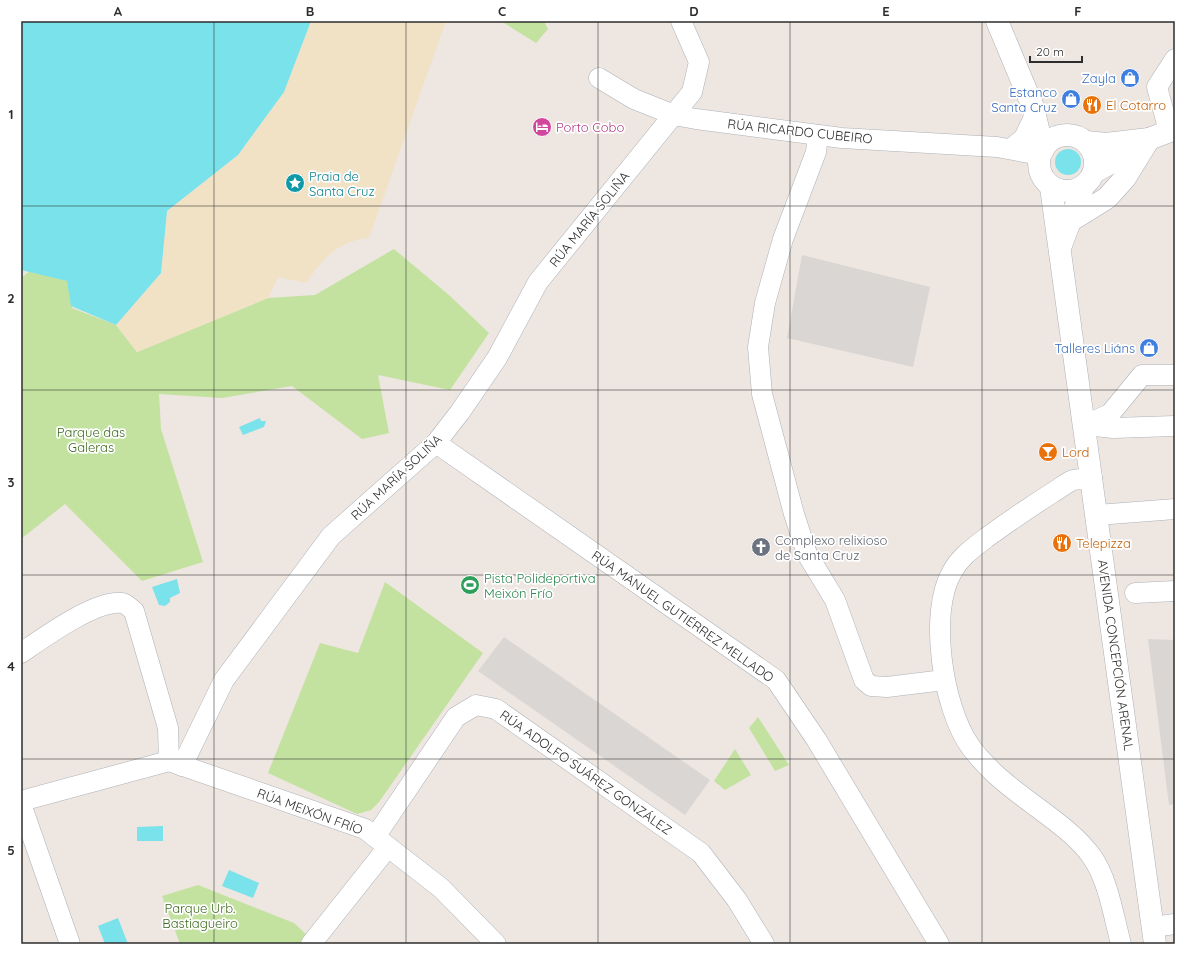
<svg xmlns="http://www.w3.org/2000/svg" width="1196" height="965" font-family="Quicksand,sans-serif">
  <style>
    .green { fill: #c3e2a0 }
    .sand { fill: #f1e2c6 }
    .plaza { fill: #dad6d3 }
    .water { fill: #79e2eb }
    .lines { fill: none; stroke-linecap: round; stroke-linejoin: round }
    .minor-casing { stroke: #adb1b9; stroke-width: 21 }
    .tertiary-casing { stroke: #adb1b9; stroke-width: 23 }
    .secondary-casing { stroke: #adb1b9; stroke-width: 23 }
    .minor { stroke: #fff; stroke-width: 20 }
    .tertiary { stroke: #fff; stroke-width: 22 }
    .secondary { stroke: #fff; stroke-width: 22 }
    .grid { fill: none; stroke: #2d2d2d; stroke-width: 1; stroke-opacity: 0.55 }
    .labels { text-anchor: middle; stroke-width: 3.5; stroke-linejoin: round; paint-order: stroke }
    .shop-label { font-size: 13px; fill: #366cbe; stroke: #fff; text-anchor: end }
    .food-label { font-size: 13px; fill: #c56008; stroke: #fff; text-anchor: start }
    .hotel-label { font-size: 13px; fill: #b23c85; stroke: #fff; text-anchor: start }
    .street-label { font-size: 13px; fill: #2d2d2d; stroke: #fff }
    .culture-label { font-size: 13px; fill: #0d838f; stroke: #fff; text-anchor: start }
    .park-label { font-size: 13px; fill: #3c691e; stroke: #fff }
    .worship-label { font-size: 13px; fill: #5b616d; stroke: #fff; text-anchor: start }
    .leisure-label { font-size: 13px; fill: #27864d; stroke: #fff; text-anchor: start }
    .neatline { fill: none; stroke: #2d2d2d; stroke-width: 1.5 }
    .grid-label { font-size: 13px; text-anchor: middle; font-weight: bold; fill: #2d2d2d }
  </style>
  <rect width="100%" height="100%" fill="#eee6e0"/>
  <g class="green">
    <path d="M 501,21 L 544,21 L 548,29 L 536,43 Z"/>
    <path d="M 394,249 L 450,296 L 489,333 L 450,390 L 378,375 L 389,433 L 362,439 L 292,386 L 222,398 L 159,394 L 161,429 L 203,562 L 142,581 L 65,504 L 21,539 L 21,278 L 30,271 L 67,281 L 72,308 L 116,325 L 137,352 L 268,298 L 315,295 Z"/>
    <path d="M 385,582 L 483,653 L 379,802 L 371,810 L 357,814 L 268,773 L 320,643 L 358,653 Z"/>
    <path d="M 758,717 L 789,765 L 775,771 L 749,728 Z"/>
    <path d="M 735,749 L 751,775 L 725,790 L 714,781 Z"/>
    <path d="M 198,885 L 294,923 L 309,937 L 302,944 L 180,944 L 162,896 Z"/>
  </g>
  <path class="sand" d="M 311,21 L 446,21 L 369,238 C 338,241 323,258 306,283 L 278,277 L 268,298 L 137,352 L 116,325 L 161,273 L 167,211 L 238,155 L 284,92 Z"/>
  <g class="plaza">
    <path d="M 802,255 L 930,287 L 913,367 L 787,338 Z"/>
    <path d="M 504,637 L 710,780 L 685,815 L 478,671 Z"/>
    <path d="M 1148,639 L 1175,640 L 1175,804 L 1169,805 Z"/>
  </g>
  <g class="water">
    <path d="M 21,21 L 311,21 L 284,92 L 238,155 L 167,211 L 161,273 L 116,325 L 71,306 L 67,281 L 21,270 Z"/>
    <circle cx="1068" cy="162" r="13"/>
    <path d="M 260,418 L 261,421 L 266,421 L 264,427 L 243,435 L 239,427 Z"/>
    <path d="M 177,579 L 180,593 L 170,598 L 170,602 L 165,606 L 159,605 L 152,587 Z"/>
    <path d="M 163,826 L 163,841 L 137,841 L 137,827 Z"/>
    <path d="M 229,870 L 259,883 L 253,898 L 222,886 Z"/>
    <path d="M 118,918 L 128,944 L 105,944 L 98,926 Z"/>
  </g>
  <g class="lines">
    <defs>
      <g id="minor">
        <path d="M 599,78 L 634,99 L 674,115 L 696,119 L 842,138 L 997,147 L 1040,155"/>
        <path d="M 1169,131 L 1157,87 L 1175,59"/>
        <path d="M 818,135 L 816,152 L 783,239 L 765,303 L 758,347 L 762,394 L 794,514 L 807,554 L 835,600 L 864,680 L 871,686 L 887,687 L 944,680"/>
        <path d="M 1011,149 L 1024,138 L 1035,115"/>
        <path d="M 1085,425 L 1110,414 L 1142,375 L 1175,375"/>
        <path d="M 1087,425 L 1113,428 L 1175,426"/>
        <path d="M 436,443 L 776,680 L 816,739 L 939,944"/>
        <path d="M 1092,478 C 1086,479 1079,479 1073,480 C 1066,483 1059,489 1052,493 C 1030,507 1008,522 986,538 C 973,548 960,557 952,572 C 928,613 943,708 970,746 C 976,755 985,764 992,771 C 1021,800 1070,825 1092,857 C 1108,879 1114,918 1121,944"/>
        <path d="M 1097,515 L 1175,509"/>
        <path d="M 1135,593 L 1175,591"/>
        <path d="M 21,653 C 43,638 95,600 122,603 C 126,603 131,609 134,611 L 168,728 L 169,761"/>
        <path d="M 182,766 L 224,680 L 331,536 L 436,443 L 460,412 L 497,358 L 538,282 L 692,92 L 699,62 L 681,21"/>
        <path d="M 21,801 L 169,761 L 365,829 L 441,888 L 496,944"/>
        <path d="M 21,804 L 70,944"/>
        <path d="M 375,837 L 456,717 L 476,705 L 496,709 L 701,853 L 737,900 L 764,944"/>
        <path d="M 1152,927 L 1175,924"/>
        <path d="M 311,944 L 388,847"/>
      </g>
      <g id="tertiary">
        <path d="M 1086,142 L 1106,144 L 1149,139 L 1175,129"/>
        <path d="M 1094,172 L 1145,144"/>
        <path d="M 1070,221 L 1107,198 L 1125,178 L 1149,139"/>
      </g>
      <g id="secondary">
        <path d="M 997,21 L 1033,107 L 1043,150"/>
        <circle cx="1067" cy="163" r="28"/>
        <path d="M 1051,187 L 1155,944"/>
        <path d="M 1061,245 L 1083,187"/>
      </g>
    </defs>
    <use href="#minor" class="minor-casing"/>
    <use href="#tertiary" class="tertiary-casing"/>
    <use href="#secondary" class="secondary-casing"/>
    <use href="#minor" class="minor"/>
    <use href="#tertiary" class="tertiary"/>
    <use href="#secondary" class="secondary"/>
  </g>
  <path class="grid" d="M 214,21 L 214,944M 406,21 L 406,944M 598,21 L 598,944M 790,21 L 790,944M 982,21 L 982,944M 21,206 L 1175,206M 21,390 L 1175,390M 21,575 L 1175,575M 21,759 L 1175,759"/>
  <defs>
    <symbol id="shop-disc" viewBox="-11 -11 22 22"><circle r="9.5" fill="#3f7fe0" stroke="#fff"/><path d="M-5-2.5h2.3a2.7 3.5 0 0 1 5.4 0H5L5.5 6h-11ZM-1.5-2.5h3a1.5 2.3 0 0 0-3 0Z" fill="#fff"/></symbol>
    <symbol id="restaurant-disc" viewBox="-11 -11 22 22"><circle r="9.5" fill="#e8710a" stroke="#fff"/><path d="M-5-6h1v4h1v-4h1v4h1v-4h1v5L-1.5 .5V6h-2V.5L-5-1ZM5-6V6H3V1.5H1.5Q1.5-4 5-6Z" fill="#fff"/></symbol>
    <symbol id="hotel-disc" viewBox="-11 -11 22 22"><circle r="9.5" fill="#d1479c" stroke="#fff"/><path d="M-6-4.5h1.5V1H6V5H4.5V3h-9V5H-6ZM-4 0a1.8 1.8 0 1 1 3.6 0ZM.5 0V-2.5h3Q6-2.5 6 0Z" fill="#fff"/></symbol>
    <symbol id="sight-disc" viewBox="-11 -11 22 22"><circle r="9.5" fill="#0f9aa8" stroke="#fff"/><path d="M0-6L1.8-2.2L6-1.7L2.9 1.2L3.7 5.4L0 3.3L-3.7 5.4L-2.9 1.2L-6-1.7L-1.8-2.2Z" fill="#fff"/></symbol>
    <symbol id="bar-disc" viewBox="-11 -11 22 22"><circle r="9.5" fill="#e8710a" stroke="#fff"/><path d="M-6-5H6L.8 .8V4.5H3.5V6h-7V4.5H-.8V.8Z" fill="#fff"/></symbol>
    <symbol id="church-disc" viewBox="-11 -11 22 22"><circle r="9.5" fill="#6b7280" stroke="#fff"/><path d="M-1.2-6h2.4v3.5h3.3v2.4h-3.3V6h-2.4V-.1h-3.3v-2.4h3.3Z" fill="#fff"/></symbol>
    <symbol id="stadium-disc" viewBox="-11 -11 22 22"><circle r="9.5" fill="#2e9e5b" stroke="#fff"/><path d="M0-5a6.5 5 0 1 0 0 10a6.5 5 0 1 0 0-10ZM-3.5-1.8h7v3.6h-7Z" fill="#fff"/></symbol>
  </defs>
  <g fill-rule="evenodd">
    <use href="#shop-disc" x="1119" y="67" width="22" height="22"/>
    <use href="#shop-disc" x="1060" y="88" width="22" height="22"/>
    <use href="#restaurant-disc" x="1081" y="94" width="22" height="22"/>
    <use href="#hotel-disc" x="531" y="116" width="22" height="22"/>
    <use href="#sight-disc" x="284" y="172" width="22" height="22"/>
    <use href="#shop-disc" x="1138" y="337" width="22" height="22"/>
    <use href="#bar-disc" x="1037" y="441" width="22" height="22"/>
    <use href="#restaurant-disc" x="1051" y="532" width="22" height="22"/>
    <use href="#church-disc" x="750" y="536" width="22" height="22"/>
    <use href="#stadium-disc" x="459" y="574" width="22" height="22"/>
  </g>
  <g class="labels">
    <g class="shop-label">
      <text x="1116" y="83">Zayla</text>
      <text x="1057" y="97">Estanco<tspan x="1057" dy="15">Santa Cruz</tspan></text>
      <text x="1135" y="353">Talleres Liáns</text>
    </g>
    <g class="food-label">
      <text x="1106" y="110">El Cotarro</text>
      <text x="1062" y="457">Lord</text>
      <text x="1076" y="548">Telepizza</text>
    </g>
    <g class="hotel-label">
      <text x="556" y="132">Porto Cobo</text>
    </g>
    <g class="street-label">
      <text transform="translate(800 131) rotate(6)" y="5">RÚA RICARDO CUBEIRO</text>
      <text transform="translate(589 219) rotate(-51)" y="5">RÚA MARÍA SOLIÑA</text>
      <text transform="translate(396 477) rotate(-43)" y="5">RÚA MARÍA SOLIÑA</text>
      <text transform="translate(683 616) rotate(35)" y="5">RÚA MANUEL GUTIÉRREZ MELLADO</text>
      <text transform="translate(1116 655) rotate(82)" y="5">AVENIDA CONCEPCIÓN ARENAL</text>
      <text transform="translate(586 772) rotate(35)" y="5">RÚA ADOLFO SUÁREZ GONZÁLEZ</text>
      <text transform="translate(310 811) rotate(20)" y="5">RÚA MEIXÓN FRÍO</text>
    </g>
    <g class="culture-label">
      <text x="309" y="181">Praia de<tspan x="309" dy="15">Santa Cruz</tspan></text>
    </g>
    <g class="park-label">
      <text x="91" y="437">Parque das<tspan x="91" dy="15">Galeras</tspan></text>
      <text x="200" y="913">Parque Urb.<tspan x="200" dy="15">Bastiagueiro</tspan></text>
    </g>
    <g class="worship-label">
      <text x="775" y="545">Complexo relixioso<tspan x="775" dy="15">de Santa Cruz</tspan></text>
    </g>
    <g class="leisure-label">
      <text x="484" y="583">Pista Polideportiva<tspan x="484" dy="15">Meixón Frío</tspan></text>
    </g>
  </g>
  <rect width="1196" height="965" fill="none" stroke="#ffffff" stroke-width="44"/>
  <path d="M1030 56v6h52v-6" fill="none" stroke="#2d2d2d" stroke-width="2"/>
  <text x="1036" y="56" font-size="12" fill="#2d2d2d" stroke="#ffffff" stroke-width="3" paint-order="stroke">20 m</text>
  <rect x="22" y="22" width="1152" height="921" class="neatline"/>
  <g class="grid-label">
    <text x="118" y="16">A</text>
    <text x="310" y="16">B</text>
    <text x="502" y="16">C</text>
    <text x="694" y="16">D</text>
    <text x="886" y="16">E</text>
    <text x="1078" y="16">F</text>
    <text x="11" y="119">1</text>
    <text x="11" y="303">2</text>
    <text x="11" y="487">3</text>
    <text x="11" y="671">4</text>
    <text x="11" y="855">5</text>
  </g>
</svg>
